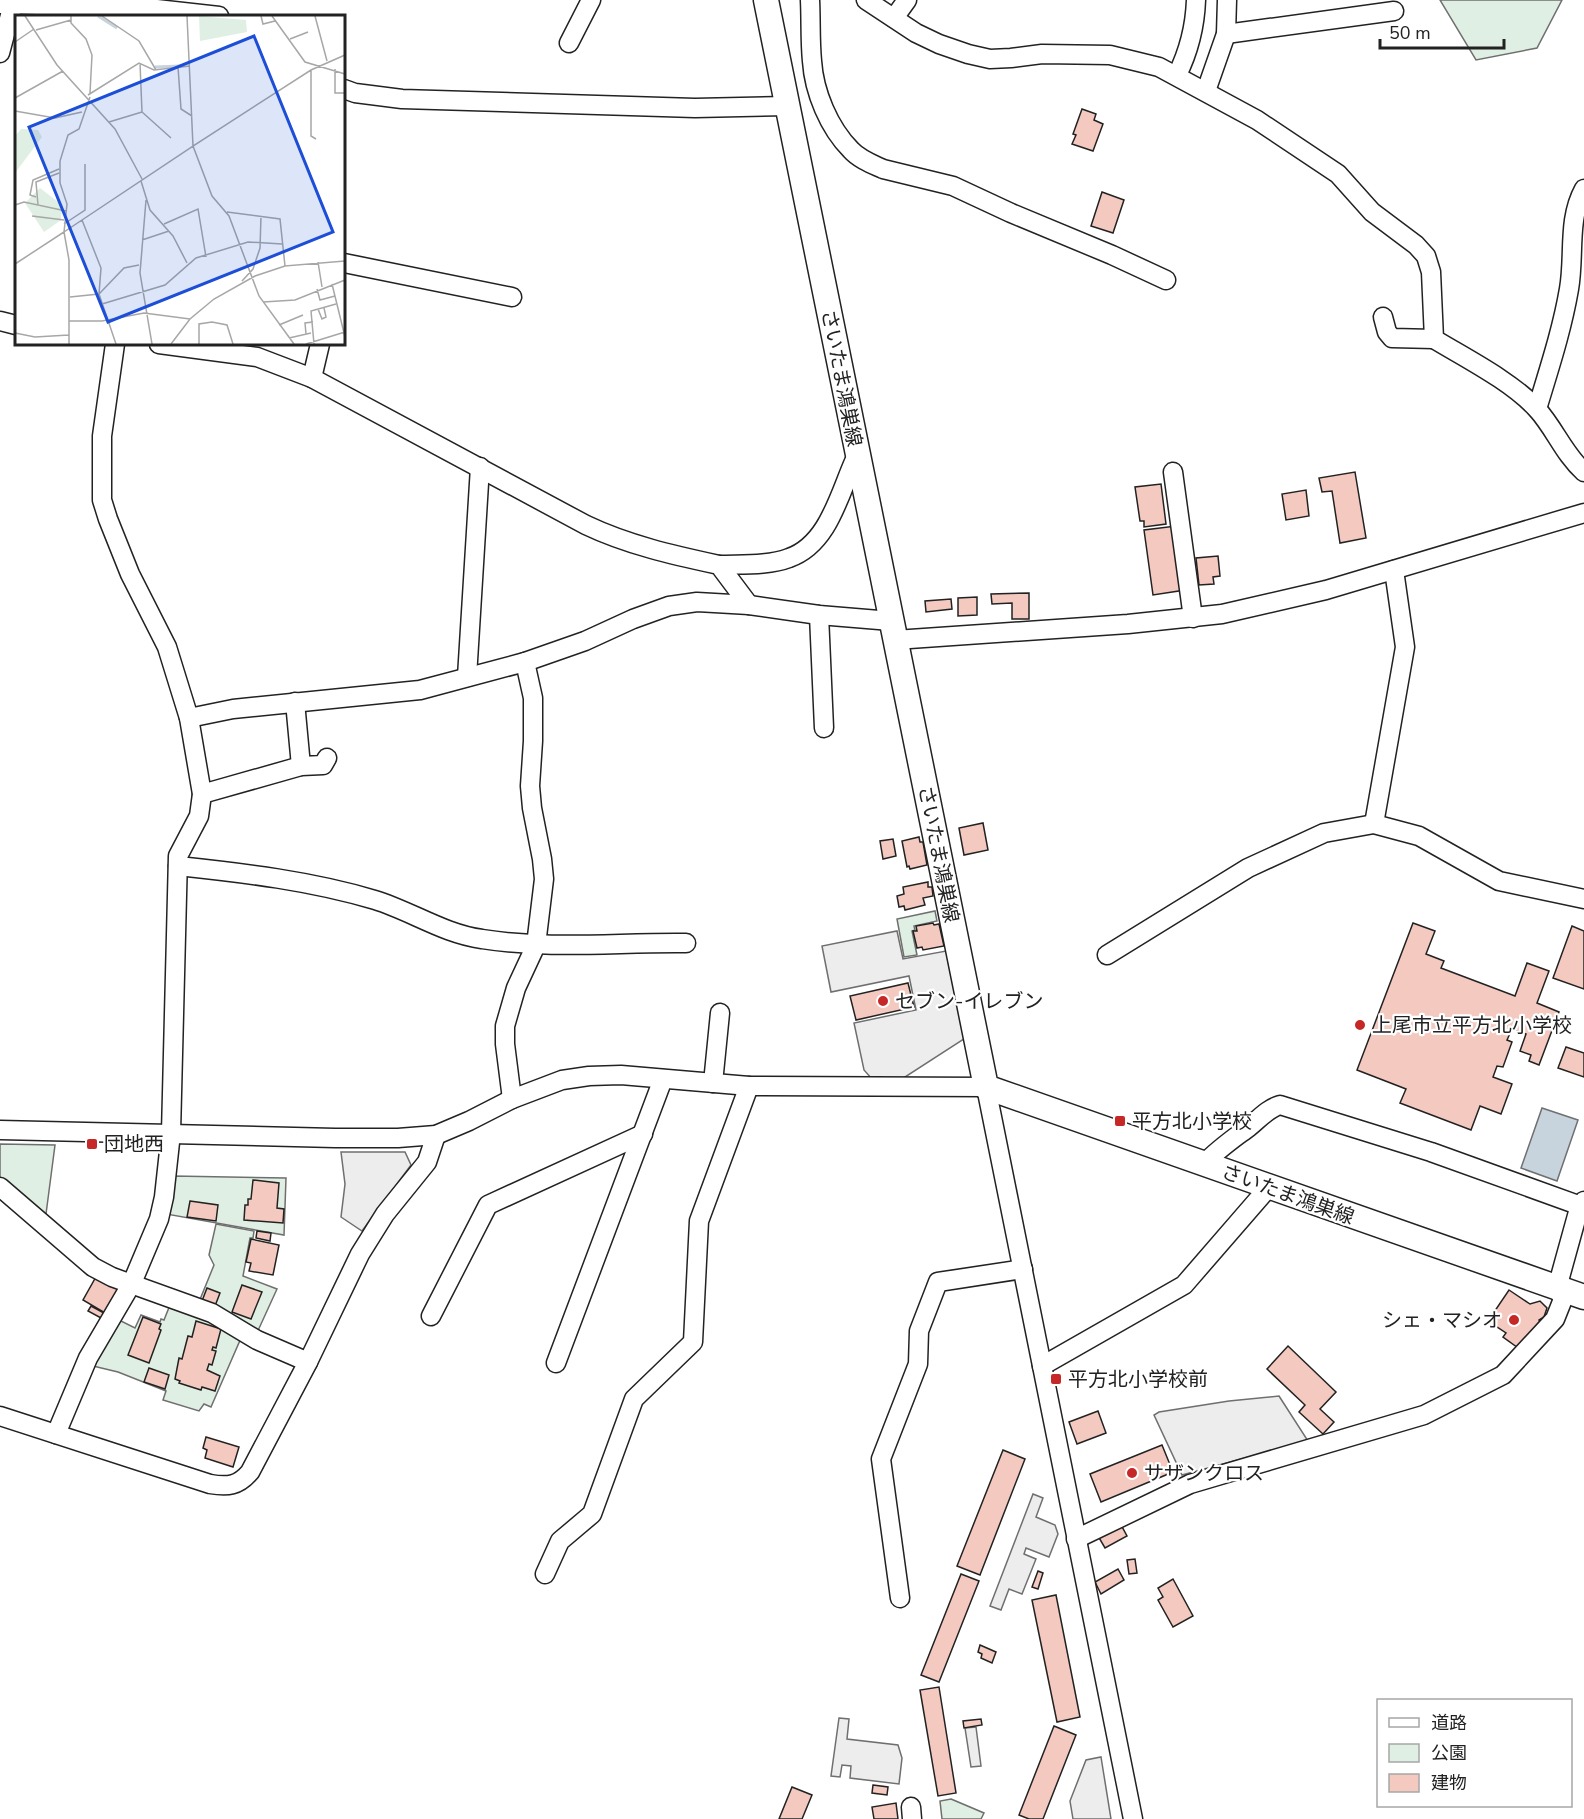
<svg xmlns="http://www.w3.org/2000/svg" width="1584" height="1819" font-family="'Nunito Sans','Noto Sans JP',sans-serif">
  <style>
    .green { fill: #e0efe3; stroke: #6f6f6f; stroke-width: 1.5 }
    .parking { fill: #ededed; stroke: #6f6f6f; stroke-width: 1.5 }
    .water { fill: #c7d3dd; stroke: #6f6f6f; stroke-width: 1.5 }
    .building { fill: #f3c9c0; stroke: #222; stroke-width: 1.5 }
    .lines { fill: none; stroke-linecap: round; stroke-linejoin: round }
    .minor-casing { stroke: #222; stroke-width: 21 }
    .major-casing { stroke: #222; stroke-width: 27 }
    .minor { stroke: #fff; stroke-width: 18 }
    .major { stroke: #fff; stroke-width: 24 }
    .poi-dot { fill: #c62828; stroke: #fff; stroke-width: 2 }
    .labels { text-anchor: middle; stroke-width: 4.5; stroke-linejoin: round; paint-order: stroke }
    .street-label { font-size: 20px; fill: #222; stroke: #fff }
    .poi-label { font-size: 20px; fill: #222; stroke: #fff; text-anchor: start }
    .inset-river { fill: none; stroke: #c7d3dd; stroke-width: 3 }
    .inset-road { fill: none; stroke: #a7a7a7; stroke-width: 1.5 }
    .view { fill: #1d4ed8; fill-opacity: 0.15; stroke: #1d4ed8; stroke-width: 3 }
    .inset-edge { fill: none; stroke: #222; stroke-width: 3 }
  </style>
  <rect width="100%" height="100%" fill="#fff"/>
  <g class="green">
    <path d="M 1440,0 L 1562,0 L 1537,48 L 1476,60 Z"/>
    <path d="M 935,911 L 937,921 L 914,926 L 915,930 L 912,931 L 917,955 L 904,957 L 897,919 Z"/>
    <path d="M 0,1144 L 55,1145 L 46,1214 L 34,1212 L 0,1180 Z"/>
    <path d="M 173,1176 L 286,1178 L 284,1235 L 166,1214 Z"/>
    <path d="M 216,1224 L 254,1231 L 253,1238 L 250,1238 L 243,1276 L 277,1289 L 256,1335 L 199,1302 L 214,1265 L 209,1255 Z"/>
    <path d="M 170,1305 L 204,1317 L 241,1338 L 211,1407 L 204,1404 L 199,1411 L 163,1400 L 166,1391 L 118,1372 L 93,1366 L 119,1320 L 135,1328 L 141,1315 L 160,1322 L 161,1319 L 164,1320 Z"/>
    <path d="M 951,1799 L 984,1813 L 981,1819 L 942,1819 L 940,1801 Z"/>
  </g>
  <g class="parking">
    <path d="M 897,931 L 903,959 L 946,951 L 964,1039 L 902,1079 L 872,1079 L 864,1070 L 854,1023 L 916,1010 L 909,976 L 831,992 L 822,946 Z"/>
    <path d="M 341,1152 L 405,1152 L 411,1165 L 362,1231 L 341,1217 L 345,1184 Z"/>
    <path d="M 1279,1396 L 1308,1441 L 1182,1475 L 1154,1415 L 1159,1412 L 1229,1401 Z"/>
    <path d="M 1033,1494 L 1043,1498 L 1036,1517 L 1055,1525 L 1058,1534 L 1049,1557 L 1026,1548 L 1024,1554 L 1036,1559 L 1022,1594 L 1009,1589 L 1001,1610 L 990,1606 Z"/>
    <path d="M 839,1718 L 849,1719 L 847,1739 L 898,1745 L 902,1758 L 899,1784 L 850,1778 L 851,1766 L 842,1765 L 840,1777 L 831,1776 Z"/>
    <path d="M 976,1727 L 981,1766 L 971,1767 L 965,1728 Z"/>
    <path d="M 1101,1757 L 1111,1819 L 1073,1819 L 1070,1801 L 1086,1760 Z"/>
  </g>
  <path class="water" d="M 1542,1108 L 1578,1120 L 1557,1181 L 1521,1168 Z"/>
  <g class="building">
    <path d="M 1082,109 L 1096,114 L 1094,120 L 1103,124 L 1093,151 L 1072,144 L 1076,135 L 1073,134 Z"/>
    <path d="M 1102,192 L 1124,200 L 1113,233 L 1091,226 Z"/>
    <path d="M 1355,472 L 1366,538 L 1340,543 L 1332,491 L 1322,492 L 1319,478 Z"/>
    <path d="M 1161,484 L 1166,524 L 1144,527 L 1144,521 L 1140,521 L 1135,487 Z"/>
    <path d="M 1306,490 L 1309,516 L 1286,520 L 1282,494 Z"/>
    <path d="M 1176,526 L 1185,590 L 1153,595 L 1144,530 Z"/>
    <path d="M 1218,556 L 1220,576 L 1213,577 L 1214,584 L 1199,585 L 1196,558 Z"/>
    <path d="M 1029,593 L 1029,619 L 1012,619 L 1012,603 L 992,604 L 991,594 Z"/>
    <path d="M 977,597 L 977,615 L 958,616 L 958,598 Z"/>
    <path d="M 951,599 L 952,609 L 926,612 L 925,601 Z"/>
    <path d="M 983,823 L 988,850 L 964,855 L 959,828 Z"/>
    <path d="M 919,837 L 920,842 L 923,842 L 927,865 L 910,869 L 909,866 L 907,867 L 902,841 Z"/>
    <path d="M 893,839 L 896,856 L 883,859 L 880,841 Z"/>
    <path d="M 928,882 L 928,887 L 932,887 L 933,896 L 923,898 L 925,905 L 905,910 L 904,906 L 899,907 L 897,896 L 904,894 L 903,887 Z"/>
    <path d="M 933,923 L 934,925 L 939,924 L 944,946 L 923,950 L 922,947 L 917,948 L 913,931 L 917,931 L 916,926 Z"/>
    <path d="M 1413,923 L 1435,931 L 1426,954 L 1444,961 L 1441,968 L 1515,996 L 1527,963 L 1549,971 L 1537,1003 L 1559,1012 L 1539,1065 L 1529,1061 L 1531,1055 L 1520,1051 L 1526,1034 L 1512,1029 L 1507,1040 L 1512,1042 L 1503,1067 L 1497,1066 L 1493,1077 L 1512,1084 L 1501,1114 L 1480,1106 L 1471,1130 L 1400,1103 L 1406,1089 L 1357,1070 Z"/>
    <path d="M 1572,926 L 1584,931 L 1584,989 L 1553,978 Z"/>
    <path d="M 908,983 L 914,1007 L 856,1020 L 850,996 Z"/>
    <path d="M 1566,1047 L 1584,1053 L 1584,1077 L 1558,1068 Z"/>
    <path d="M 253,1180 L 279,1183 L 277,1208 L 284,1209 L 283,1223 L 244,1220 L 245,1205 L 248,1205 L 248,1199 L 251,1199 Z"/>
    <path d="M 190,1201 L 218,1205 L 216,1221 L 187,1217 Z"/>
    <path d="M 257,1231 L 271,1233 L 270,1241 L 256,1238 Z"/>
    <path d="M 251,1239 L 279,1245 L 273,1275 L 249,1271 L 251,1263 L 246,1262 Z"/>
    <path d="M 97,1275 L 118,1289 L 105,1313 L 83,1300 Z"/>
    <path d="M 242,1285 L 262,1292 L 251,1319 L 232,1312 Z"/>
    <path d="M 207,1288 L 220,1293 L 215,1306 L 202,1301 Z"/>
    <path d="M 1509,1290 L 1530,1304 L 1540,1301 L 1547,1308 L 1544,1317 L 1539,1320 L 1540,1322 L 1521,1350 L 1503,1337 L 1506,1333 L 1488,1321 Z"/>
    <path d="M 91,1306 L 104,1313 L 101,1318 L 88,1311 Z"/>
    <path d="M 143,1317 L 161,1324 L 159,1329 L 161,1330 L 149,1363 L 128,1355 Z"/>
    <path d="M 196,1321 L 221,1329 L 216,1348 L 213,1347 L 212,1350 L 216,1351 L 212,1365 L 209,1364 L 207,1370 L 220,1376 L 215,1391 L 202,1387 L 201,1390 L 179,1383 L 180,1381 L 175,1379 L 179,1358 L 182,1359 L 188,1336 L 192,1337 Z"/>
    <path d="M 1288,1346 L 1336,1392 L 1320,1409 L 1334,1422 L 1323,1434 L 1299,1412 L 1305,1405 L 1267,1369 Z"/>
    <path d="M 149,1368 L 169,1375 L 165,1389 L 144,1382 Z"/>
    <path d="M 1098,1411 L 1106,1433 L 1077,1444 L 1069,1422 Z"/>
    <path d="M 206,1437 L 239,1447 L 233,1467 L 205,1458 L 207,1450 L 203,1448 Z"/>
    <path d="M 1162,1445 L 1173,1472 L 1101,1502 L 1090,1474 Z"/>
    <path d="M 1003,1450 L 1025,1459 L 980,1575 L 957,1566 Z"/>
    <path d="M 1120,1523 L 1127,1536 L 1105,1548 L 1098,1536 Z"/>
    <path d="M 1135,1559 L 1137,1573 L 1129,1574 L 1127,1560 Z"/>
    <path d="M 1118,1569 L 1124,1580 L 1101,1594 L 1095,1582 Z"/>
    <path d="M 1038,1571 L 1043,1573 L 1038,1589 L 1032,1587 Z"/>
    <path d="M 961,1574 L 979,1581 L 939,1682 L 921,1675 Z"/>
    <path d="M 1173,1579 L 1193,1616 L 1173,1627 L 1158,1600 L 1163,1597 L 1158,1588 Z"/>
    <path d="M 1056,1595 L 1080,1717 L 1057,1722 L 1032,1600 Z"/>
    <path d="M 980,1645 L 996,1652 L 992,1663 L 981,1658 L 982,1654 L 978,1652 Z"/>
    <path d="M 939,1687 L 956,1793 L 938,1796 L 920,1690 Z"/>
    <path d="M 981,1719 L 982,1725 L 964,1728 L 963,1721 Z"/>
    <path d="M 1054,1726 L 1076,1735 L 1043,1819 L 1029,1819 L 1019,1815 Z"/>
    <path d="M 873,1785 L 888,1787 L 887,1795 L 872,1793 Z"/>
    <path d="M 792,1787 L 812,1795 L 802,1819 L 779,1819 Z"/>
    <path d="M 896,1803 L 898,1819 L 874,1819 L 872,1807 Z"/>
  </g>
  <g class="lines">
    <defs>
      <g id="minor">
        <path d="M 810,0 C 811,20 810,41 812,61 C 814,92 829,128 851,150 C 859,159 872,164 883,169 L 953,186 L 1011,213 L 1112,255 L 1166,280"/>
        <path d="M 866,0 L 916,33 L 939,44 L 968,54 L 990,59 L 1011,58 L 1042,54 L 1110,55 L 1159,67 L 1257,120 L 1338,174 L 1372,212 L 1416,245 L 1426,256 L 1431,272 L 1434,339 C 1467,359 1511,381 1537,409 C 1555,429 1564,454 1584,472"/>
        <path d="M 0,4 L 148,8 L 219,16"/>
        <path d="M 894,18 L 907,0"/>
        <path d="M 1226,34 L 1394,11"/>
        <path d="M 569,43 L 591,0"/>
        <path d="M 0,53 L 14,0"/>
        <path d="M 1177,75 C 1189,51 1195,27 1196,0"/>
        <path d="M 344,89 L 355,93 L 402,99 L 695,108 L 788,106"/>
        <path d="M 1206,91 L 1226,34 L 1227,0"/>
        <path d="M 344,263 L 512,297"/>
        <path d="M 1383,317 L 1387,332 L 1392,338 L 1434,339"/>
        <path d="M 0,321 L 16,325"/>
        <path d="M 159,344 L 257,357 L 312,378 L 586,525 C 628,545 673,555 719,565 L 749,605"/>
        <path d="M 312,378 L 320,344"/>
        <path d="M 1537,409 C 1549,369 1562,330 1569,289 C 1575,255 1567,220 1584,189"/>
        <path d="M 1173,472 L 1193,618"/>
        <path d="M 719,565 C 741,564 768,566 789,558 C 830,544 840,490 857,455"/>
        <path d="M 819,615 L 824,728"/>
        <path d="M 895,640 L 1128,624 L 1222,614 L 1326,590 L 1584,513"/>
        <path d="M 467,677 L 480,467"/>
        <path d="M 295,702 L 301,766"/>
        <path d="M 189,718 L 233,709 L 420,690 L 525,662 L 585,641 L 633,619 L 669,606 L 697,602 L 749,605 L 819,615 L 891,621"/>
        <path d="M 202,794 L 301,766 L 323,765 L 327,758"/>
        <path d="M 1374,824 L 1405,647 L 1394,570"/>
        <path d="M 178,866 C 244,873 312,881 375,900 C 411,911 444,934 482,939 C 550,950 618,942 686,943"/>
        <path d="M 1107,955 L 1248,868 L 1324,833 L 1374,824 L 1419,836 L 1499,881 L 1584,899"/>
        <path d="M 713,1083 L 720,1013"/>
        <path d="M 512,1099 L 505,1044 L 505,1026 L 516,988 L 536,945 L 544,879 L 542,859 L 532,808 L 530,786 L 533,741 L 533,698 L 525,662"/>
        <path d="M 0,1130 L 335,1138 L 398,1138 L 436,1135 L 469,1121 L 512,1099 L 562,1080 L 589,1076 L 621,1075 L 749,1086 L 986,1087 L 1133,1819"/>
        <path d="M 1204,1164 C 1218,1149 1233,1139 1249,1127 C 1259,1119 1267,1109 1280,1105 L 1431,1152 L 1581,1206"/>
        <path d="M 0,1187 L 93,1267 L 112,1277 L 212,1313 L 257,1340 L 308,1362"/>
        <path d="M 431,1316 L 488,1205 L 643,1134"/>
        <path d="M 556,1363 L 663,1079"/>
        <path d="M 1042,1366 L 1184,1285 L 1268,1188"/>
        <path d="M 0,1416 L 210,1484 C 228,1487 238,1486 250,1472 L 308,1362 L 360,1254 L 385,1214 L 427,1162 L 436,1135"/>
        <path d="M 56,1434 L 88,1358 L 132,1283 L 159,1219 L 164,1197 L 171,1133 L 178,856 L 199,816 L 202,794 L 189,718 L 167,647 L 130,574 L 108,519 L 102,500 L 102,436 L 115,344"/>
        <path d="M 1076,1539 L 1190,1484 L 1424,1415 L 1503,1375 L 1555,1319 L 1563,1299 L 1557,1288 L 1578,1212 L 1584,1201"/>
        <path d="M 545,1574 L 560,1541 L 592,1514 L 634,1399 L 693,1342 L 699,1221 L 749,1086"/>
        <path d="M 900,1598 L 881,1459 L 918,1364 L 919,1331 L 938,1282 L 1023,1269"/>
        <path d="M 911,1807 L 912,1819"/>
      </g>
      <path id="major" d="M 766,0 L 986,1087 L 1584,1297"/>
    </defs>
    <use href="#minor" class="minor-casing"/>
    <use href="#major" class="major-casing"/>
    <use href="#minor" class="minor"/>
    <use href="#major" class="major"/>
  </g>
  <g class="poi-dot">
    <circle cx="883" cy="1001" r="6"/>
    <circle cx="1360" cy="1025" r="6"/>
    <rect x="1114" y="1115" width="12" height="12" rx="3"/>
    <rect x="86" y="1138" width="12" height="12" rx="3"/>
    <circle cx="1514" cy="1320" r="6"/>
    <rect x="1050" y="1373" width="12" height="12" rx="3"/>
    <circle cx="1132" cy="1473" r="6"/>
  </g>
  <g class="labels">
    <g class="street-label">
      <text transform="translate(842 378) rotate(79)" y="7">さいたま鴻巣線</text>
      <text transform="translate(939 854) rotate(79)" y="7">さいたま鴻巣線</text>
      <text transform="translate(1288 1194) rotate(20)" y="7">さいたま鴻巣線</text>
    </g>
    <g class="poi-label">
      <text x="895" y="1008">セブン-イレブン</text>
      <text x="1372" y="1032">上尾市立平方北小学校</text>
      <text x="1132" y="1128">平方北小学校</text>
      <text x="104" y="1151">団地西</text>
      <text x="1502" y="1327" text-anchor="end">シェ・マシオ</text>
      <text x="1068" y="1386">平方北小学校前</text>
      <text x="1144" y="1480">サザンクロス</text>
    </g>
  </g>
  <g transform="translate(15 15)">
    <rect width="330" height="330" fill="#fff"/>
    <path d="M 184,1 L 231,5 L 232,17 L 185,26 ZM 6,114 L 23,115 L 27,122 L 0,158 L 0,121 ZM 25,173 L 47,190 L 46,205 L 29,217 L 10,188 Z" fill="#e0efe3"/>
    <path class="inset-river" d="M 83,1 L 102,13M 140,52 L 165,51"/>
    <path class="inset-road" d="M 10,1 L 42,50 L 100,114 L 127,164M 56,1 L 56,8 L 71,24 L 77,40 L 75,78M 87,1 L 124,26 L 141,55M 246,1 L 248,9 L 260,6M 257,1 L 290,47 L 330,59M 300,1 L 312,46M 21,15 L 56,5M 275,24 L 293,17M 0,27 L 19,14M 125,48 L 127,97 L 156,123M 163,52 L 166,94 L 177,101M 320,54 L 320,78 L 330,78M 296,55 L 296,121 L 301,124M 73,80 L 124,48 L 139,55 L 175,51M 0,83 L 48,56M 0,96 L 40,103 L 67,97M 94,107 L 127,97M 126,166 L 135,195 L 158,221 L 172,248M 21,182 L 15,180 L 18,165 L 44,154M 131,185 L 125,258 L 137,329M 0,190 L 9,187 L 51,196M 23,190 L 21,167 L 44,158M 212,197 L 265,204 L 270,251 L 330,246M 17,201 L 49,205M 67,205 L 86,253 L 84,279 L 101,329M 49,209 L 70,195 L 70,149M 149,209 L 183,194 L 191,242M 127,225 L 154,216M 303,247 L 307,272M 0,249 L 49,217 L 52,189 L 45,168 L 45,146 L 53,120 L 64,114 L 75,82M 227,266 L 238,254 L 245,233 L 246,201M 317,269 L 330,322M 302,274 L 305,285 L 320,281M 55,282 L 84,279 L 109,253 L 124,250M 248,287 L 280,285 L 330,265M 87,289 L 150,270 L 181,243 L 233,227 L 267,229M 303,294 L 307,304 L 311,302 L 309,293M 54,306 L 87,306 L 129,298 L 175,304M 264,310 L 288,300M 0,318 L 20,322 L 54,320M 291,319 L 290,308 L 298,307M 274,323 L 296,318M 54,329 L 54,245 L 49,217 L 178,131 L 172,1M 156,329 L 175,304 L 199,284 L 240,261 L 270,251M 184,329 L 184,309 L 197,307 L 212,310 L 218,329M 279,329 L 244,281 L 214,201 L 197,181 L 178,131 L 296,55 L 330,40M 291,329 L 330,317M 299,329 L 296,296 L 321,289"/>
    <path class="view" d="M 239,21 L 318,217 L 93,307 L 14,112 Z"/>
    <rect width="330" height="330" class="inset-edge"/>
  </g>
  <rect x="1377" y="1699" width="195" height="108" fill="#ffffff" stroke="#a7a7a7" stroke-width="1.5"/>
  <rect x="1389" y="1718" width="30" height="9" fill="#ffffff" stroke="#a7a7a7" stroke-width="1.5"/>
  <text x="1431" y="1729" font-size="18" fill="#222222">道路</text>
  <rect x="1389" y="1744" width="30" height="18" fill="#e0efe3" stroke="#a7a7a7" stroke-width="1.5"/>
  <text x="1431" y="1759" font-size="18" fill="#222222">公園</text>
  <rect x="1389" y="1774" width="30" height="18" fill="#f3c9c0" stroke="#a7a7a7" stroke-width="1.5"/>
  <text x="1431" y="1789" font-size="18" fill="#222222">建物</text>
  <path d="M1380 39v9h124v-9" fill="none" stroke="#222222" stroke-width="3"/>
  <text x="1389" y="39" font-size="18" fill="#222222" stroke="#ffffff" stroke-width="4.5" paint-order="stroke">50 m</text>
</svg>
